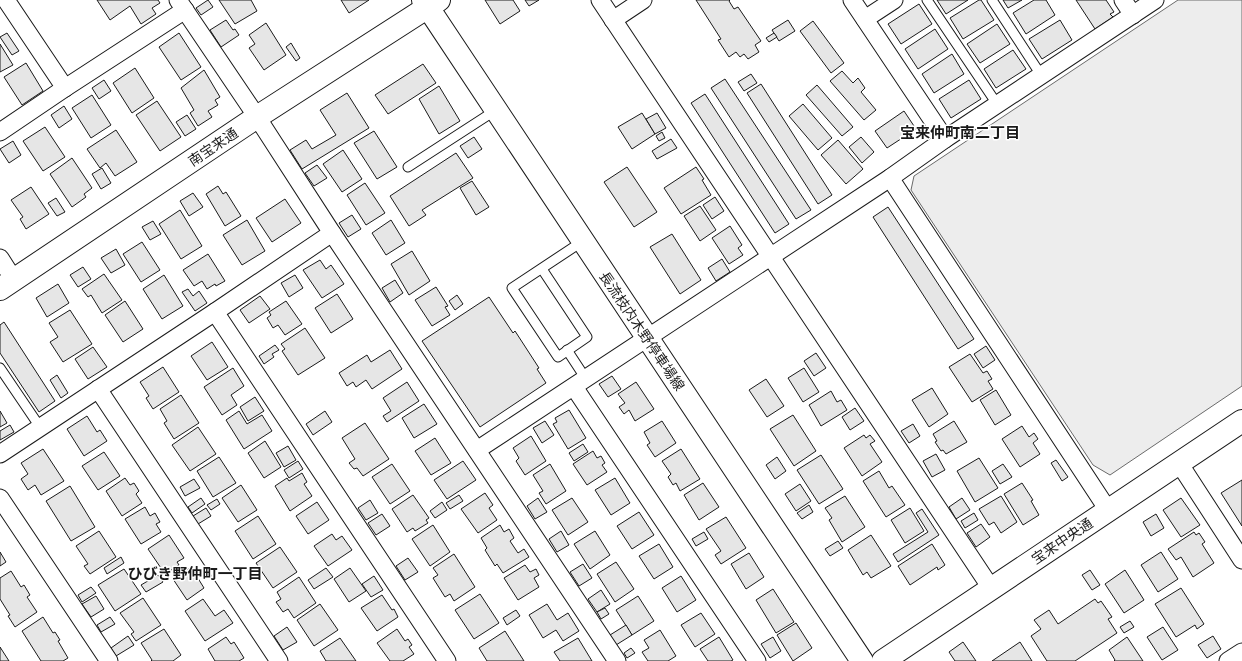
<svg xmlns="http://www.w3.org/2000/svg" width="1242" height="661" font-family="'Source Sans 3','Noto Sans JP',sans-serif">
  <style>
    .green { fill: #ededed; stroke: #6a6a6a }
    .building { fill: #e6e6e6; stroke: #1a1a1a }
    .lines { fill: none; stroke-linecap: round; stroke-linejoin: round }
    .service-casing { stroke: #1a1a1a; stroke-width: 11 }
    .minor-casing { stroke: #1a1a1a; stroke-width: 19 }
    .tertiary-casing { stroke: #1a1a1a; stroke-width: 24 }
    .secondary-casing { stroke: #1a1a1a; stroke-width: 24 }
    .service { stroke: #fff; stroke-width: 9 }
    .minor { stroke: #fff; stroke-width: 17 }
    .tertiary { stroke: #fff; stroke-width: 22 }
    .secondary { stroke: #fff; stroke-width: 22 }
    .labels { text-anchor: middle; stroke-width: 3; stroke-linejoin: round; paint-order: stroke }
    .street-label { font-size: 14px; fill: #1a1a1a; stroke: #fff }
    .neighbourhood-label { font-size: 15px; font-weight: bold; fill: #1a1a1a; stroke: #fff }
  </style>
  <rect width="100%" height="100%" fill="#fff"/>
  <path class="green" d="M 1178,0 L 1242,0 L 1242,386 L 1110,475 L 1093,465 L 911,190 L 914,176 Z"/>
  <g class="building">
    <path d="M 97,0 L 158,0 L 160,3 L 152,8 L 156,14 L 141,24 L 130,6 L 110,20 Z"/>
    <path d="M 208,0 L 213,7 L 201,15 L 196,8 Z"/>
    <path d="M 219,0 L 251,0 L 257,11 L 235,24 Z"/>
    <path d="M 341,0 L 369,0 L 349,13 Z"/>
    <path d="M 485,0 L 513,0 L 520,11 L 500,24 Z"/>
    <path d="M 525,0 L 539,0 L 529,6 Z"/>
    <path d="M 696,0 L 730,0 L 729,1 L 734,9 L 738,7 L 761,41 L 755,45 L 759,52 L 748,59 L 744,54 L 740,57 L 736,52 L 729,57 L 718,40 L 721,39 Z"/>
    <path d="M 937,0 L 968,0 L 946,14 Z"/>
    <path d="M 979,0 L 981,0 L 994,20 L 963,39 L 950,18 Z"/>
    <path d="M 1003,0 L 1022,0 L 1008,8 Z"/>
    <path d="M 1034,0 L 1046,0 L 1055,15 L 1026,34 L 1013,13 Z"/>
    <path d="M 1076,0 L 1106,0 L 1114,12 L 1110,14 L 1113,17 L 1095,29 Z"/>
    <path d="M 919,4 L 932,24 L 901,44 L 888,24 Z"/>
    <path d="M 226,20 L 233,30 L 235,29 L 239,35 L 221,47 L 210,30 Z"/>
    <path d="M 788,20 L 795,31 L 779,41 L 772,30 Z"/>
    <path d="M 1060,20 L 1072,40 L 1042,59 L 1029,39 Z"/>
    <path d="M 813,21 L 844,63 L 831,73 L 800,31 Z"/>
    <path d="M 266,23 L 286,55 L 264,70 L 249,48 L 255,44 L 249,35 Z"/>
    <path d="M 997,24 L 1010,44 L 980,63 L 967,44 Z"/>
    <path d="M 935,29 L 948,49 L 918,69 L 905,49 Z"/>
    <path d="M 7,33 L 19,51 L 12,55 L 0,37 Z"/>
    <path d="M 179,33 L 201,67 L 181,80 L 159,47 Z"/>
    <path d="M 774,33 L 777,37 L 769,42 L 766,38 Z"/>
    <path d="M 291,43 L 300,58 L 296,61 L 286,47 Z"/>
    <path d="M 0,44 L 13,65 L 0,72 Z"/>
    <path d="M 1013,50 L 1026,69 L 996,88 L 984,69 Z"/>
    <path d="M 952,54 L 964,74 L 934,93 L 922,74 Z"/>
    <path d="M 26,63 L 43,91 L 22,105 L 4,77 Z"/>
    <path d="M 423,64 L 436,83 L 388,114 L 375,95 Z"/>
    <path d="M 135,68 L 154,98 L 132,113 L 113,83 Z"/>
    <path d="M 204,70 L 220,97 L 215,100 L 218,105 L 208,111 L 212,117 L 198,126 L 190,113 L 194,110 L 181,88 Z"/>
    <path d="M 842,71 L 853,83 L 858,78 L 865,88 L 861,92 L 876,110 L 864,120 L 830,81 Z"/>
    <path d="M 751,74 L 757,83 L 744,91 L 738,82 Z"/>
    <path d="M 725,79 L 811,210 L 796,219 L 711,88 Z"/>
    <path d="M 104,80 L 111,91 L 99,99 L 92,88 Z"/>
    <path d="M 969,80 L 981,99 L 951,118 L 939,99 Z"/>
    <path d="M 761,84 L 832,195 L 818,204 L 747,93 Z"/>
    <path d="M 817,85 L 853,127 L 842,136 L 806,95 Z"/>
    <path d="M 439,86 L 460,121 L 439,134 L 419,99 Z"/>
    <path d="M 347,93 L 369,128 L 302,169 L 290,150 L 306,140 L 312,149 L 336,135 L 320,110 Z"/>
    <path d="M 705,94 L 789,224 L 775,233 L 691,103 Z"/>
    <path d="M 92,95 L 111,125 L 91,138 L 72,108 Z"/>
    <path d="M 157,101 L 181,137 L 160,151 L 136,115 Z"/>
    <path d="M 803,104 L 832,138 L 818,150 L 789,116 Z"/>
    <path d="M 64,106 L 72,119 L 59,128 L 51,115 Z"/>
    <path d="M 904,111 L 916,129 L 887,148 L 875,131 Z"/>
    <path d="M 642,113 L 655,134 L 632,149 L 618,127 Z"/>
    <path d="M 657,113 L 666,128 L 655,134 L 646,119 Z"/>
    <path d="M 187,115 L 196,129 L 185,136 L 176,122 Z"/>
    <path d="M 45,127 L 65,157 L 43,171 L 23,141 Z"/>
    <path d="M 116,130 L 137,162 L 115,176 L 106,163 L 100,168 L 87,149 Z"/>
    <path d="M 374,131 L 397,167 L 377,179 L 354,143 Z"/>
    <path d="M 662,132 L 665,138 L 659,141 L 656,136 Z"/>
    <path d="M 474,137 L 482,149 L 468,158 L 460,146 Z"/>
    <path d="M 861,137 L 874,152 L 862,163 L 849,147 Z"/>
    <path d="M 671,139 L 677,148 L 657,159 L 652,151 Z"/>
    <path d="M 838,140 L 863,169 L 846,184 L 821,155 Z"/>
    <path d="M 13,141 L 21,155 L 9,163 L 0,149 Z"/>
    <path d="M 343,150 L 362,179 L 342,192 L 323,164 Z"/>
    <path d="M 456,153 L 473,178 L 422,210 L 426,215 L 409,226 L 390,196 Z"/>
    <path d="M 72,158 L 92,188 L 84,194 L 86,197 L 72,207 L 50,174 Z"/>
    <path d="M 317,165 L 327,178 L 314,186 L 305,173 Z"/>
    <path d="M 627,167 L 657,212 L 634,227 L 604,182 Z"/>
    <path d="M 696,167 L 704,179 L 702,180 L 711,195 L 681,214 L 664,188 Z"/>
    <path d="M 102,168 L 111,183 L 101,189 L 92,174 Z"/>
    <path d="M 472,181 L 489,207 L 476,215 L 460,188 Z"/>
    <path d="M 365,183 L 385,213 L 366,225 L 347,195 Z"/>
    <path d="M 218,186 L 223,194 L 226,192 L 241,216 L 225,226 L 206,194 Z"/>
    <path d="M 31,187 L 49,214 L 26,229 L 20,219 L 23,217 L 11,200 Z"/>
    <path d="M 193,193 L 203,207 L 189,216 L 180,201 Z"/>
    <path d="M 715,197 L 724,211 L 712,219 L 703,205 Z"/>
    <path d="M 56,198 L 65,212 L 57,216 L 48,203 Z"/>
    <path d="M 285,199 L 301,223 L 272,242 L 256,218 Z"/>
    <path d="M 700,206 L 716,230 L 700,241 L 684,216 Z"/>
    <path d="M 888,207 L 974,339 L 958,349 L 873,217 Z"/>
    <path d="M 180,210 L 202,246 L 181,259 L 159,224 Z"/>
    <path d="M 352,215 L 361,229 L 348,237 L 339,223 Z"/>
    <path d="M 247,220 L 265,251 L 242,265 L 223,235 Z"/>
    <path d="M 391,220 L 405,243 L 386,255 L 372,233 Z"/>
    <path d="M 153,221 L 161,234 L 150,240 L 142,227 Z"/>
    <path d="M 730,226 L 742,245 L 738,248 L 743,255 L 729,264 L 712,238 Z"/>
    <path d="M 672,234 L 701,280 L 680,294 L 650,247 Z"/>
    <path d="M 142,242 L 160,270 L 141,282 L 123,254 Z"/>
    <path d="M 116,249 L 125,265 L 111,273 L 101,258 Z"/>
    <path d="M 412,251 L 430,281 L 409,295 L 391,264 Z"/>
    <path d="M 208,254 L 225,281 L 216,286 L 215,284 L 207,289 L 202,281 L 194,286 L 183,270 Z"/>
    <path d="M 722,259 L 730,272 L 716,281 L 708,268 Z"/>
    <path d="M 320,260 L 326,269 L 331,265 L 344,284 L 322,298 L 303,270 Z"/>
    <path d="M 83,267 L 91,279 L 78,287 L 70,275 Z"/>
    <path d="M 104,274 L 122,300 L 102,313 L 91,295 L 88,297 L 82,289 Z"/>
    <path d="M 164,275 L 183,306 L 162,319 L 143,289 Z"/>
    <path d="M 295,275 L 303,288 L 289,297 L 281,283 Z"/>
    <path d="M 395,280 L 403,293 L 390,302 L 382,288 Z"/>
    <path d="M 58,284 L 69,303 L 47,317 L 36,298 Z"/>
    <path d="M 436,287 L 448,306 L 445,307 L 450,315 L 432,326 L 415,300 Z"/>
    <path d="M 188,289 L 193,296 L 199,291 L 207,303 L 195,311 L 182,292 Z"/>
    <path d="M 337,294 L 353,319 L 331,333 L 315,308 Z"/>
    <path d="M 457,295 L 463,304 L 455,310 L 449,301 Z"/>
    <path d="M 260,296 L 270,309 L 249,323 L 240,310 Z"/>
    <path d="M 489,297 L 513,333 L 515,331 L 539,368 L 537,369 L 546,383 L 480,427 L 422,341 Z"/>
    <path d="M 125,301 L 143,329 L 123,342 L 105,315 Z"/>
    <path d="M 286,301 L 302,324 L 285,335 L 278,325 L 273,328 L 267,318 L 271,315 L 269,312 Z"/>
    <path d="M 70,310 L 92,344 L 63,362 L 50,342 L 58,337 L 49,323 Z"/>
    <path d="M 4,322 L 55,401 L 39,412 L 0,353 L 0,325 Z"/>
    <path d="M 305,328 L 325,358 L 298,375 L 282,351 L 285,349 L 281,344 Z"/>
    <path d="M 212,342 L 228,367 L 207,380 L 191,356 Z"/>
    <path d="M 275,345 L 279,350 L 272,354 L 274,357 L 264,364 L 259,356 Z"/>
    <path d="M 986,346 L 995,360 L 983,368 L 974,354 Z"/>
    <path d="M 93,347 L 107,367 L 88,379 L 75,359 Z"/>
    <path d="M 390,350 L 402,369 L 372,389 L 366,380 L 356,387 L 353,382 L 347,386 L 339,373 L 367,355 L 371,362 Z"/>
    <path d="M 816,353 L 826,368 L 814,376 L 804,361 Z"/>
    <path d="M 970,354 L 983,373 L 987,371 L 992,379 L 988,381 L 993,389 L 972,402 L 949,367 Z"/>
    <path d="M 163,367 L 179,392 L 153,409 L 146,398 L 149,396 L 140,382 Z"/>
    <path d="M 233,368 L 244,386 L 231,395 L 237,405 L 222,415 L 204,387 Z"/>
    <path d="M 804,368 L 819,392 L 803,402 L 788,378 Z"/>
    <path d="M 57,375 L 68,393 L 61,398 L 50,380 Z"/>
    <path d="M 612,376 L 621,389 L 608,397 L 599,384 Z"/>
    <path d="M 766,379 L 784,406 L 767,417 L 749,390 Z"/>
    <path d="M 407,382 L 419,401 L 387,422 L 383,416 L 391,411 L 383,398 Z"/>
    <path d="M 636,382 L 654,409 L 635,421 L 629,410 L 624,414 L 619,407 L 625,403 L 618,394 Z"/>
    <path d="M 932,388 L 948,414 L 929,427 L 912,400 Z"/>
    <path d="M 996,390 L 1011,415 L 995,425 L 980,400 Z"/>
    <path d="M 831,391 L 837,402 L 841,400 L 847,410 L 821,426 L 809,405 Z"/>
    <path d="M 181,395 L 199,423 L 174,439 L 164,423 L 167,421 L 160,409 Z"/>
    <path d="M 255,397 L 264,411 L 248,421 L 240,407 Z"/>
    <path d="M 424,404 L 437,424 L 414,438 L 402,418 Z"/>
    <path d="M 855,408 L 864,421 L 850,430 L 842,417 Z"/>
    <path d="M 569,410 L 586,438 L 568,449 L 553,424 L 557,422 L 555,418 Z"/>
    <path d="M 0,411 L 7,423 L 0,427 Z"/>
    <path d="M 239,411 L 247,424 L 262,415 L 272,431 L 244,449 L 226,420 Z"/>
    <path d="M 325,411 L 332,422 L 313,435 L 306,424 Z"/>
    <path d="M 793,415 L 816,451 L 794,466 L 770,429 Z"/>
    <path d="M 87,416 L 97,432 L 100,430 L 107,441 L 84,456 L 67,429 Z"/>
    <path d="M 545,421 L 554,435 L 542,443 L 533,428 Z"/>
    <path d="M 662,421 L 676,443 L 655,457 L 647,445 L 650,443 L 644,432 Z"/>
    <path d="M 954,421 L 967,442 L 946,454 L 943,450 L 941,451 L 935,442 L 937,441 L 933,434 Z"/>
    <path d="M 365,423 L 389,459 L 363,476 L 357,468 L 354,469 L 349,463 L 355,459 L 342,438 Z"/>
    <path d="M 913,424 L 920,436 L 909,443 L 901,431 Z"/>
    <path d="M 10,425 L 14,432 L 0,440 L 0,431 Z"/>
    <path d="M 1022,426 L 1029,437 L 1034,433 L 1038,439 L 1033,443 L 1040,454 L 1020,467 L 1002,439 Z"/>
    <path d="M 198,427 L 216,454 L 190,471 L 172,445 Z"/>
    <path d="M 864,435 L 866,438 L 870,435 L 875,441 L 870,444 L 882,462 L 862,476 L 844,448 Z"/>
    <path d="M 531,436 L 546,461 L 525,475 L 516,461 L 519,458 L 513,448 Z"/>
    <path d="M 435,438 L 451,463 L 431,475 L 415,451 Z"/>
    <path d="M 265,441 L 281,467 L 264,478 L 248,453 Z"/>
    <path d="M 583,444 L 588,452 L 574,461 L 569,453 Z"/>
    <path d="M 288,446 L 296,460 L 284,467 L 276,453 Z"/>
    <path d="M 43,449 L 64,481 L 41,495 L 35,485 L 28,490 L 21,479 L 28,474 L 21,463 Z"/>
    <path d="M 681,449 L 700,479 L 680,491 L 676,483 L 673,485 L 668,477 L 671,474 L 662,461 Z"/>
    <path d="M 593,451 L 597,458 L 601,456 L 605,463 L 602,465 L 607,472 L 587,485 L 573,464 Z"/>
    <path d="M 104,452 L 120,476 L 98,490 L 82,466 Z"/>
    <path d="M 936,454 L 945,470 L 932,477 L 923,461 Z"/>
    <path d="M 821,455 L 843,489 L 819,504 L 797,470 Z"/>
    <path d="M 219,457 L 236,483 L 213,497 L 197,471 Z"/>
    <path d="M 777,457 L 786,471 L 775,479 L 766,465 Z"/>
    <path d="M 979,458 L 998,488 L 975,502 L 957,471 Z"/>
    <path d="M 1056,460 L 1068,477 L 1062,481 L 1051,463 Z"/>
    <path d="M 298,461 L 303,469 L 289,478 L 284,470 Z"/>
    <path d="M 463,461 L 476,480 L 447,499 L 434,480 Z"/>
    <path d="M 392,464 L 410,491 L 390,504 L 372,477 Z"/>
    <path d="M 550,464 L 566,491 L 546,504 L 539,493 L 543,491 L 533,475 Z"/>
    <path d="M 1003,464 L 1012,477 L 1000,484 L 992,471 Z"/>
    <path d="M 879,471 L 889,488 L 892,486 L 905,505 L 886,517 L 863,481 Z"/>
    <path d="M 302,473 L 307,482 L 304,484 L 312,496 L 290,511 L 275,486 L 287,478 L 289,481 Z"/>
    <path d="M 125,478 L 130,485 L 134,483 L 139,491 L 136,494 L 142,503 L 122,516 L 106,491 Z"/>
    <path d="M 615,478 L 630,503 L 611,515 L 595,490 Z"/>
    <path d="M 194,479 L 200,488 L 185,496 L 180,487 Z"/>
    <path d="M 1242,480 L 1242,526 L 1221,493 Z"/>
    <path d="M 703,483 L 719,507 L 699,520 L 684,495 Z"/>
    <path d="M 1022,483 L 1033,500 L 1031,501 L 1039,515 L 1023,525 L 1004,494 Z"/>
    <path d="M 800,484 L 811,501 L 796,511 L 785,494 Z"/>
    <path d="M 241,485 L 257,510 L 238,522 L 222,498 Z"/>
    <path d="M 70,486 L 95,527 L 71,541 L 46,501 Z"/>
    <path d="M 485,493 L 493,505 L 489,508 L 497,520 L 478,533 L 461,509 Z"/>
    <path d="M 413,495 L 429,518 L 426,520 L 428,523 L 415,531 L 413,528 L 407,532 L 392,509 Z"/>
    <path d="M 459,495 L 463,501 L 450,509 L 446,503 Z"/>
    <path d="M 845,496 L 865,527 L 842,542 L 829,520 L 832,518 L 825,508 Z"/>
    <path d="M 1001,496 L 1017,522 L 1001,533 L 994,522 L 989,525 L 979,509 Z"/>
    <path d="M 201,498 L 205,504 L 192,513 L 188,507 Z"/>
    <path d="M 538,498 L 547,512 L 535,519 L 527,506 Z"/>
    <path d="M 572,498 L 588,522 L 568,535 L 552,510 Z"/>
    <path d="M 962,498 L 970,510 L 956,519 L 949,507 Z"/>
    <path d="M 1181,498 L 1200,525 L 1181,537 L 1163,510 Z"/>
    <path d="M 217,499 L 220,504 L 211,510 L 207,505 Z"/>
    <path d="M 370,500 L 378,513 L 366,520 L 358,508 Z"/>
    <path d="M 317,502 L 329,520 L 308,534 L 296,516 Z"/>
    <path d="M 442,502 L 447,510 L 435,518 L 430,511 Z"/>
    <path d="M 809,505 L 813,512 L 802,519 L 797,513 Z"/>
    <path d="M 145,507 L 150,516 L 155,513 L 160,522 L 156,524 L 161,532 L 141,544 L 125,519 Z"/>
    <path d="M 206,508 L 211,516 L 198,524 L 193,516 Z"/>
    <path d="M 910,508 L 924,531 L 905,543 L 891,520 Z"/>
    <path d="M 922,509 L 939,535 L 898,562 L 893,554 L 928,532 L 916,513 Z"/>
    <path d="M 639,512 L 654,535 L 632,549 L 617,526 Z"/>
    <path d="M 974,513 L 978,520 L 965,528 L 961,521 Z"/>
    <path d="M 382,514 L 390,526 L 376,535 L 368,523 Z"/>
    <path d="M 1156,514 L 1164,528 L 1151,536 L 1143,522 Z"/>
    <path d="M 258,516 L 276,544 L 253,559 L 235,531 Z"/>
    <path d="M 726,517 L 746,548 L 721,564 L 715,555 L 721,551 L 706,529 Z"/>
    <path d="M 981,524 L 990,537 L 976,547 L 967,533 Z"/>
    <path d="M 433,525 L 450,552 L 430,566 L 412,539 Z"/>
    <path d="M 500,525 L 504,532 L 509,529 L 514,538 L 510,541 L 518,553 L 524,549 L 529,557 L 503,573 L 497,564 L 495,566 L 485,550 L 487,548 L 481,538 Z"/>
    <path d="M 99,531 L 116,557 L 90,574 L 84,566 L 88,564 L 76,546 Z"/>
    <path d="M 561,531 L 569,545 L 557,552 L 549,539 Z"/>
    <path d="M 595,531 L 610,555 L 590,569 L 574,544 Z"/>
    <path d="M 704,532 L 708,539 L 696,546 L 692,539 Z"/>
    <path d="M 1194,532 L 1196,535 L 1199,533 L 1205,542 L 1202,544 L 1214,563 L 1193,577 L 1181,557 L 1176,560 L 1168,549 Z"/>
    <path d="M 332,534 L 336,540 L 342,536 L 352,550 L 328,566 L 314,546 Z"/>
    <path d="M 169,535 L 184,558 L 177,562 L 179,565 L 165,574 L 148,549 Z"/>
    <path d="M 871,535 L 891,566 L 871,578 L 867,572 L 863,575 L 848,550 Z"/>
    <path d="M 838,541 L 843,548 L 830,556 L 825,549 Z"/>
    <path d="M 659,544 L 673,567 L 654,579 L 639,556 Z"/>
    <path d="M 932,544 L 945,565 L 938,570 L 937,567 L 910,585 L 898,566 Z"/>
    <path d="M 280,547 L 297,572 L 273,588 L 256,563 Z"/>
    <path d="M 0,552 L 6,562 L 0,566 Z"/>
    <path d="M 1161,552 L 1178,579 L 1158,592 L 1141,565 Z"/>
    <path d="M 749,553 L 764,577 L 746,589 L 731,564 Z"/>
    <path d="M 454,554 L 475,587 L 454,601 L 450,594 L 445,597 L 433,578 L 438,575 L 433,568 Z"/>
    <path d="M 121,557 L 124,563 L 107,574 L 104,568 Z"/>
    <path d="M 408,558 L 418,572 L 405,580 L 396,566 Z"/>
    <path d="M 616,562 L 634,589 L 615,602 L 597,574 Z"/>
    <path d="M 583,564 L 592,578 L 579,586 L 570,572 Z"/>
    <path d="M 525,565 L 530,572 L 536,569 L 539,575 L 534,578 L 539,587 L 518,600 L 504,578 Z"/>
    <path d="M 191,567 L 204,588 L 187,600 L 173,579 Z"/>
    <path d="M 326,568 L 333,577 L 314,589 L 308,580 Z"/>
    <path d="M 350,568 L 366,591 L 349,602 L 334,579 Z"/>
    <path d="M 124,569 L 141,594 L 115,611 L 98,585 Z"/>
    <path d="M 1090,570 L 1100,585 L 1092,590 L 1082,575 Z"/>
    <path d="M 1125,570 L 1144,600 L 1124,613 L 1105,584 Z"/>
    <path d="M 11,571 L 21,587 L 24,585 L 30,595 L 27,597 L 37,612 L 15,627 L 8,616 L 10,615 L 0,599 L 0,578 Z"/>
    <path d="M 158,575 L 163,582 L 146,592 L 141,585 Z"/>
    <path d="M 374,576 L 383,590 L 371,597 L 362,584 Z"/>
    <path d="M 681,576 L 696,600 L 677,612 L 662,588 Z"/>
    <path d="M 299,577 L 316,603 L 294,618 L 288,609 L 283,612 L 276,602 L 281,599 L 277,592 Z"/>
    <path d="M 91,587 L 96,593 L 82,602 L 78,595 Z"/>
    <path d="M 1181,588 L 1204,624 L 1197,629 L 1195,625 L 1176,637 L 1155,604 Z"/>
    <path d="M 773,589 L 794,622 L 776,633 L 756,600 Z"/>
    <path d="M 601,590 L 610,604 L 597,612 L 588,599 Z"/>
    <path d="M 480,594 L 499,623 L 474,639 L 455,610 Z"/>
    <path d="M 382,595 L 392,610 L 394,609 L 398,617 L 377,631 L 361,608 Z"/>
    <path d="M 96,596 L 104,609 L 91,617 L 82,604 Z"/>
    <path d="M 638,596 L 654,621 L 632,635 L 616,610 Z"/>
    <path d="M 143,598 L 161,625 L 136,641 L 131,634 L 134,632 L 120,613 Z"/>
    <path d="M 203,599 L 215,616 L 224,610 L 233,623 L 205,641 L 185,611 Z"/>
    <path d="M 1095,599 L 1098,603 L 1101,601 L 1112,617 L 1108,619 L 1117,633 L 1075,661 L 1047,661 L 1031,636 L 1041,629 L 1034,620 L 1049,610 L 1058,624 Z"/>
    <path d="M 320,604 L 338,630 L 314,646 L 297,620 Z"/>
    <path d="M 547,604 L 557,620 L 568,613 L 579,631 L 563,641 L 556,630 L 543,638 L 529,615 Z"/>
    <path d="M 605,608 L 609,614 L 601,619 L 597,612 Z"/>
    <path d="M 516,610 L 520,616 L 507,625 L 503,618 Z"/>
    <path d="M 701,613 L 715,634 L 695,647 L 681,625 Z"/>
    <path d="M 43,617 L 53,633 L 55,632 L 60,640 L 58,641 L 68,658 L 63,661 L 41,661 L 22,631 Z"/>
    <path d="M 110,617 L 115,624 L 101,632 L 97,625 Z"/>
    <path d="M 1130,621 L 1134,627 L 1124,633 L 1120,627 Z"/>
    <path d="M 796,623 L 812,648 L 793,661 L 777,635 Z"/>
    <path d="M 626,625 L 632,635 L 616,645 L 610,635 Z"/>
    <path d="M 287,627 L 297,642 L 283,650 L 274,636 Z"/>
    <path d="M 1163,627 L 1178,650 L 1162,660 L 1147,637 Z"/>
    <path d="M 164,629 L 181,655 L 173,661 L 151,661 L 152,660 L 141,643 Z"/>
    <path d="M 397,629 L 405,641 L 408,639 L 412,645 L 409,647 L 414,654 L 403,661 L 390,661 L 377,643 Z"/>
    <path d="M 660,630 L 676,656 L 668,661 L 648,661 L 642,652 L 649,648 L 644,640 Z"/>
    <path d="M 505,631 L 524,661 L 487,661 L 479,648 Z"/>
    <path d="M 128,636 L 134,645 L 116,656 L 111,648 Z"/>
    <path d="M 1213,636 L 1221,649 L 1207,658 L 1198,645 Z"/>
    <path d="M 226,637 L 231,644 L 234,642 L 244,658 L 239,661 L 215,661 L 208,649 Z"/>
    <path d="M 719,637 L 733,660 L 731,661 L 708,661 L 700,649 Z"/>
    <path d="M 773,637 L 781,651 L 770,658 L 761,644 Z"/>
    <path d="M 1127,637 L 1143,661 L 1114,661 L 1115,660 L 1109,650 Z"/>
    <path d="M 340,638 L 356,661 L 326,661 L 320,651 Z"/>
    <path d="M 578,638 L 592,661 L 560,661 L 554,652 Z"/>
    <path d="M 963,642 L 976,661 L 955,661 L 949,652 Z"/>
    <path d="M 1020,642 L 1032,661 L 992,661 Z"/>
    <path d="M 0,647 L 9,661 L 0,661 Z"/>
    <path d="M 631,648 L 635,653 L 627,658 L 624,653 Z"/>
  </g>
  <g class="lines">
    <defs>
      <g id="service">
        <path d="M 927,0 L 997,104"/>
        <path d="M 992,0 L 1041,75"/>
        <path d="M 408,167 L 496,110"/>
        <path d="M 542,269 L 587,337 L 558,357 L 512,288 L 583,241"/>
        <path d="M 567,350 L 586,379"/>
        <path d="M 0,368 L 40,427"/>
      </g>
      <g id="minor">
        <path d="M 6,0 L 65,88"/>
        <path d="M 178,0 L 257,117 L 332,233 L 617,661"/>
        <path d="M 600,0 L 991,588"/>
        <path d="M 852,0 L 945,139"/>
        <path d="M 1123,0 L 1133,15"/>
        <path d="M 865,19 L 894,0"/>
        <path d="M 613,20 L 643,0"/>
        <path d="M 0,132 L 65,88 L 185,10"/>
        <path d="M 890,178 L 1108,510"/>
        <path d="M 0,258 L 14,280"/>
        <path d="M 215,312 L 447,661"/>
        <path d="M 574,387 L 757,661"/>
        <path d="M 98,389 L 279,661"/>
        <path d="M 477,450 L 890,178 L 945,139 L 1155,0"/>
        <path d="M 0,454 L 215,312 L 332,233"/>
        <path d="M 1179,463 L 1242,560"/>
        <path d="M 0,498 L 109,661"/>
        <path d="M 1228,661 L 1242,652"/>
      </g>
      <g id="tertiary">
        <path d="M 0,289 L 257,117 L 439,0"/>
        <path d="M 883,661 L 1242,421"/>
      </g>
      <path id="secondary" d="M 423,0 L 862,661"/>
    </defs>
    <use href="#service" class="service-casing"/>
    <use href="#minor" class="minor-casing"/>
    <use href="#tertiary" class="tertiary-casing"/>
    <use href="#secondary" class="secondary-casing"/>
    <use href="#service" class="service"/>
    <use href="#minor" class="minor"/>
    <use href="#tertiary" class="tertiary"/>
    <use href="#secondary" class="secondary"/>
  </g>
  <g class="labels">
    <g class="street-label">
      <text transform="translate(213 147) rotate(-34)" y="5">南宝来通</text>
      <text transform="translate(642 331) rotate(56)" y="5">長流枝内木野停車場線</text>
      <text transform="translate(1062 541) rotate(-34)" y="5">宝来中央通</text>
    </g>
    <g class="neighbourhood-label">
      <text x="960" y="138">宝来仲町南二丁目</text>
      <text x="195" y="579">ひびき野仲町一丁目</text>
    </g>
  </g>
</svg>
